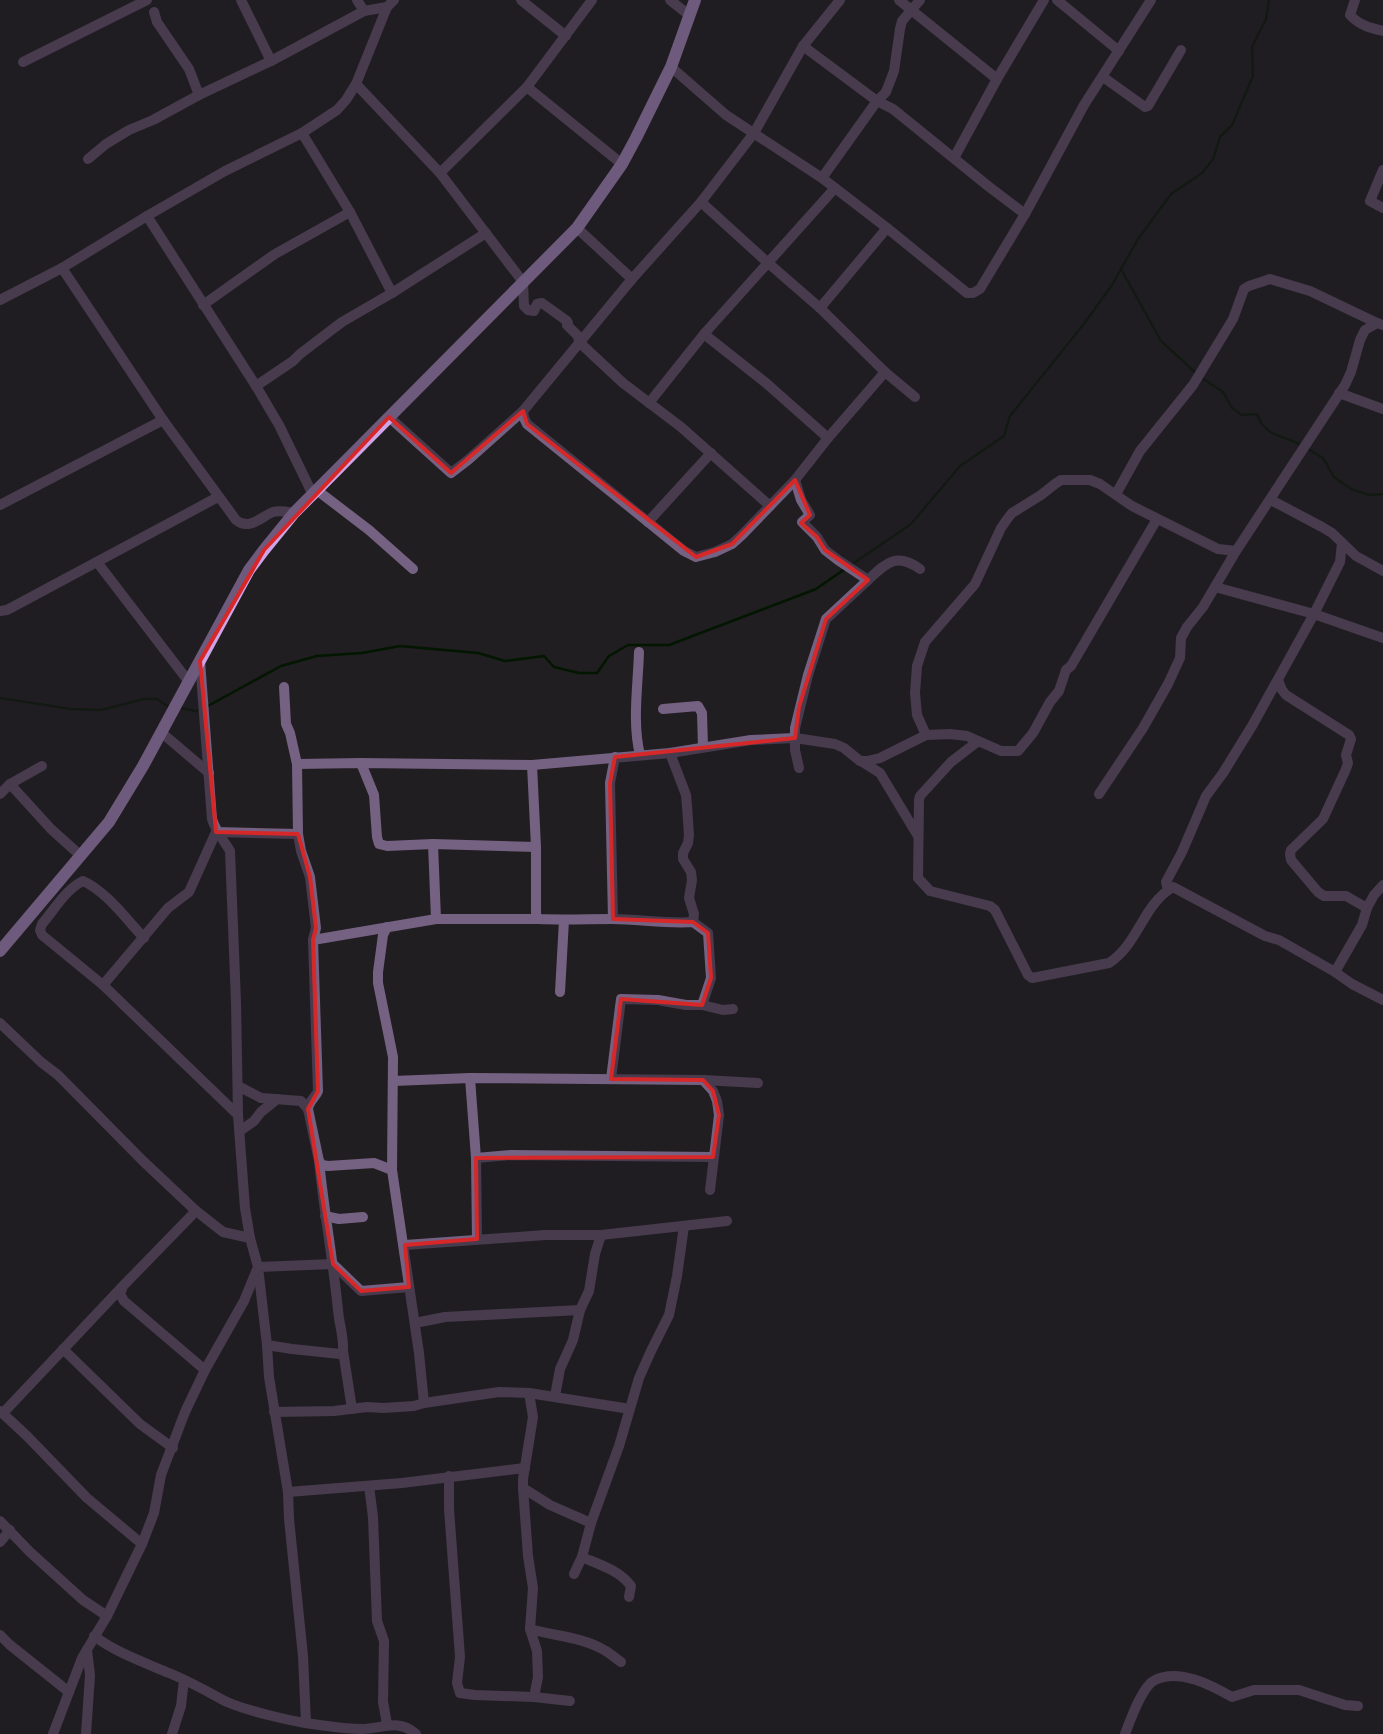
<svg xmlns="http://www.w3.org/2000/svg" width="1383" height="1734" font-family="'Roboto Condensed',sans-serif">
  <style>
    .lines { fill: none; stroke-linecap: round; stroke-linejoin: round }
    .stream { stroke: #021600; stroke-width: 2.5 }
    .minor { stroke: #756182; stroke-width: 10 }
    .major { stroke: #cda4e8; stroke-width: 12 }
    .marked { fill: none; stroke: #d62828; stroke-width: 4; stroke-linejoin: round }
  </style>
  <rect width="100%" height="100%" fill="#211e22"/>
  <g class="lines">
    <g class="stream">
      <path d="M 1121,269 L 1161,341 L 1196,373"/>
      <path d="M 1202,378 L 1223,392 L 1232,408 L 1242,415 L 1257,414 C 1265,438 1285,435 1303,446"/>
      <path d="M 1308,449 L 1323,458 L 1334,477 L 1351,489 L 1369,495 L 1383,494"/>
      <path d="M 851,565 L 911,524 L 960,466 L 1004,436 L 1010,416 L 1083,325 L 1112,285 L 1138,239 L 1171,194 L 1202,173 L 1213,159 L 1220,137 L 1232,125 L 1253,76 L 1252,47 L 1266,19 L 1269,0"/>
      <path d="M 0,698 L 71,709 L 101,710 L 144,699 L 157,699 L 169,707"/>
      <path d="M 206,707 L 281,666 L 317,656 L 362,653 L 400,646 L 478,653 L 505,661 L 544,656 L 554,667 L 579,673 L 597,673 L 609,656 L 628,645 L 669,645 L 816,589 L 845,569"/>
      <path d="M 180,708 L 196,711 L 201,709"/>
    </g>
    <g class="minor">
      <path d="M 241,0 L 271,61"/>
      <path d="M 357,0 L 364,11 L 387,7 L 394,0"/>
      <path d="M 521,0 L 566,36"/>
      <path d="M 670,0 L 689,15"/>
      <path d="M 899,0 L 997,79"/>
      <path d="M 1057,0 L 1119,51"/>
      <path d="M 1355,0 L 1350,15 C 1359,25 1370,28 1383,31"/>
      <path d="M 154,12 L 157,22 L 189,69 L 199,95"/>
      <path d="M 803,46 L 877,101 L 893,109 L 988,186 L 1025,214"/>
      <path d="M 23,62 L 147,0"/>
      <path d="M 671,67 L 726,115 L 822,178 L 887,228 L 967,293 L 973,293 L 980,289 L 1025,214 L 1084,105 L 1151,0"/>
      <path d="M 1103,77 L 1145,107 L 1148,106 L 1181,50"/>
      <path d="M 356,84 L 440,173 L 523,282 L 524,306 L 528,310 L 534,311 L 537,304 L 542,303 L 567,321 L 568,323 L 567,325 L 578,336 L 579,342 L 623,383 L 681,427 L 770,506"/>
      <path d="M 527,87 L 622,164"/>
      <path d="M 302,133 L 350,212 L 392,293"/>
      <path d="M 954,158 L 997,79 L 1044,0"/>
      <path d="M 88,159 L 106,144 L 129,130 L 153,120 L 199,95 L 271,61 L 364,11"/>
      <path d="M 1383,170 L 1370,201 L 1383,208"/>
      <path d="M 440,173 L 527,87 L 592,0"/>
      <path d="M 822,178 L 877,101 L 886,92 L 894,71 L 900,29 L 902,21 L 920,0"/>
      <path d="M 701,202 L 767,262 L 820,308 L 885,372 L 915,397"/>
      <path d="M 147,216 L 256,386 L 279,425 L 313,495"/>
      <path d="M 577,228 L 632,279"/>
      <path d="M 62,268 L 163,420 L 236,520 C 249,531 261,517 273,512 C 280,510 288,512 294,513"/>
      <path d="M 0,300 L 62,268 L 147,216 L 225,171 L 302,133 L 337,110 L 346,100 L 356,84 L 387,7"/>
      <path d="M 203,305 L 275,254 L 350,212"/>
      <path d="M 820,308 L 887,228"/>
      <path d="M 704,334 L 766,383 L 828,438"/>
      <path d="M 256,386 L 293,361 L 300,354 L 342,322 L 392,293 L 486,233"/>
      <path d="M 1339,393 L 1383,409"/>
      <path d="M 649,403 L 704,334 L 835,188"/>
      <path d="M 523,411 L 524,418 L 527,424 L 684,551 L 696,557 L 715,552 L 732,544 L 742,535 L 795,480 L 828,438 L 885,372"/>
      <path d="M 389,417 L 451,473 L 468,460 L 523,411 L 632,279 L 701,202 L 754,133 L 803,46 L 840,0"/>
      <path d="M 795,480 L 801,500 L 810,515 L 802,522 L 817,537 L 825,550 L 838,560 L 868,580 C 886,563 896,552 920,569"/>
      <path d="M 318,491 L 369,530 L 413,569"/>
      <path d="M 1116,494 L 1140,451 L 1193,385 L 1233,319 L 1244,289 L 1249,286 L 1270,279 L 1310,291 L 1377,323"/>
      <path d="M 1271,500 L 1322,527 L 1332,533 L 1356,556 L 1383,571"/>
      <path d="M 0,505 L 163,420"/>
      <path d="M 1157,519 L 1071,666 L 1066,670 L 1059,691 L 1050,702 L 1033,733 L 1018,751 L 1001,751 L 967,736 L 950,734 L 926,735 L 917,715 L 915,693 L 917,666 L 925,642 L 975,584 L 1001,528 L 1008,518 L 1012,513 L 1041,495 L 1055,484 L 1061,480 L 1090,480 L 1100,484 L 1132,506 L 1218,549 L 1236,551"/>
      <path d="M 648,522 L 711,453"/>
      <path d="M 97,562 L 189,682"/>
      <path d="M 1215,587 L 1314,614 L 1383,638"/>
      <path d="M 0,611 L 7,610 L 218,497"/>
      <path d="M 639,652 C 638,686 632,722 640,755"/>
      <path d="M 1278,680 L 1282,690 L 1286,695 L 1349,735 L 1351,739 L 1346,755 L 1348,763 L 1346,769 L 1323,819 L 1291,850 L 1290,854 L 1291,860 L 1318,892 L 1324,896 L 1346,896 L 1367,908"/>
      <path d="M 284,687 L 286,724 L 290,733 L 297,764 L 298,834 L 301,851 L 310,877 L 316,928 L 313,940 L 318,1091 C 315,1098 309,1101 308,1109 L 319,1161 L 322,1165 L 328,1166 L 374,1163 L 392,1170"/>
      <path d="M 663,709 L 698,706 L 702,713 L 703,747"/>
      <path d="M 162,733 L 209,773"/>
      <path d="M 977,742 L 951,762 L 920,796 L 919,800 L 918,878 L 930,891 L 990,906 L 995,910 L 1028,975 L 1032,978 L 1109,963 C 1138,945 1143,904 1173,887 L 1265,936 L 1279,940 L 1335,972"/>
      <path d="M 670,753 L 686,795 L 687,806 L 689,835 L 688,843 L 683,853 L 683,859 L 691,872 L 692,880 L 689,898 L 694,914 L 693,922"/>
      <path d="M 861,761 L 880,773 L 918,836"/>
      <path d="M 361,763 L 374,795 L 377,837 L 379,844 L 387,846 L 433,844 L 536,847"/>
      <path d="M 297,764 L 361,763 L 532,765 L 670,753 L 751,740 L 795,738 L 835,744 L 844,748 L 860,761 L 867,761 L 880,758 L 926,735"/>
      <path d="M 532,765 L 536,847 L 536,915 L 539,919 C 563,920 588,919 612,919 C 639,919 666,924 693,922 L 708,933 L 711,978 L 702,1005"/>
      <path d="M 799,768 L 795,750 L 795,728 L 808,675 L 826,619 L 868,580"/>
      <path d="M 10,784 L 51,829 L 81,856"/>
      <path d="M 0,794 L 10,784 L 42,766"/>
      <path d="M 1099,794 L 1143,728 L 1168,684 L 1180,658 L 1181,638 L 1187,627 L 1203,607 L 1236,551 L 1345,385 L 1351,372 L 1360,340 L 1365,330 L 1377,323 L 1383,325"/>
      <path d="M 433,844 L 436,919"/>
      <path d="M 1383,885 L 1374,895 L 1367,908 L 1362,925 L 1335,972 L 1352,984 L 1383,1000"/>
      <path d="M 1168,890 L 1166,882 L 1182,852 L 1206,796 L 1223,773 L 1252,726 L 1314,614 L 1340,562 L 1342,543"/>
      <path d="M 613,919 L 610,783 L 615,757"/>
      <path d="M 144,938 C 127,920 106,891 83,881 C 66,889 54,910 42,924 L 40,930 L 42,935 L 103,985 L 238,1115"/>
      <path d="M 313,940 L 436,919 L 539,919"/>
      <path d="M 103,985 L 168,908 L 189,892 L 216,832 L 298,834"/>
      <path d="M 560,992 L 564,920"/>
      <path d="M 0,1023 L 41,1062 L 58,1075 L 143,1161 L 195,1210 L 223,1232 L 250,1238"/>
      <path d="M 470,1078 L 476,1158 L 477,1239"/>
      <path d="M 611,1079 L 621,999 L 658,1000 L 686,1005 L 702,1005 L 723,1010 L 733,1009"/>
      <path d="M 703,1080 L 758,1083"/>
      <path d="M 393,1081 L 470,1078 L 703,1080 L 713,1091 L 717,1101 L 719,1115 L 710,1190"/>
      <path d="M 238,1086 L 261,1098 L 301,1101 L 308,1109"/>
      <path d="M 240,1131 L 254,1121 L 261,1112 L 277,1099"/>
      <path d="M 476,1158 L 511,1155 L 713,1157"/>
      <path d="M 319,1161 C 324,1211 333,1260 338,1310 C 339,1324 344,1337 343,1351 L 340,1354 L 292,1349 L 267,1345 L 258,1267 L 333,1264 L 361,1291 L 409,1287"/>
      <path d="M 195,1210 L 192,1215 L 123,1286 L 120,1294 L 124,1301 L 205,1370"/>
      <path d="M 325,1216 L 339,1219 L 363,1217"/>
      <path d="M 405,1245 L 545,1235 L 601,1235 L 727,1221"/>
      <path d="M 415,1323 L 445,1317 L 580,1310"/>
      <path d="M 267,1345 L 269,1377 L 288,1492 L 289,1519 L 303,1656 L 306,1723"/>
      <path d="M 63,1349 L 140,1424 L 173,1448"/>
      <path d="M 343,1351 L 352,1409"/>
      <path d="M 529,1393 L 630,1409"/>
      <path d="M 555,1396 L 560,1369 L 573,1340 L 580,1310 L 589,1291 L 595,1254 L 601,1235"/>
      <path d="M 424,1403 L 499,1392 L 529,1393 L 533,1417 L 523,1479 L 523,1488 L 528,1556 L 533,1588 L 530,1629 L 537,1651 L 538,1677 L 534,1697"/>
      <path d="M 0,1411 L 27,1436 L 87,1498 L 142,1544"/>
      <path d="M 274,1412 L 334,1411 L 367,1407 L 383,1408 L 414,1406 L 424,1403 L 419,1353 L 392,1170 L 393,1057 L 378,983 L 378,972 L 383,935 L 387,927"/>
      <path d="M 3,1413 L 122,1287"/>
      <path d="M 449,1476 L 449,1509 L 460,1657 L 457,1683 L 460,1693 L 475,1695 L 534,1697 L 570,1701"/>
      <path d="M 369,1486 L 373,1517 L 377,1621 L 384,1641 L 383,1702 L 387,1724"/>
      <path d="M 523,1488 L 550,1505 L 591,1523"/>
      <path d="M 288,1492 L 402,1483 L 525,1468"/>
      <path d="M 0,1521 L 30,1552 L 83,1600 L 107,1616"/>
      <path d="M 0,1542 L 10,1530"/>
      <path d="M 582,1557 C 600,1565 619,1570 631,1586 L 629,1597"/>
      <path d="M 574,1574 L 582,1557 L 591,1523 L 619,1446 L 639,1378 L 651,1351 L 669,1315 L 677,1276 L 684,1226"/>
      <path d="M 530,1629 C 554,1636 582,1637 604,1650 C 610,1653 615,1658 621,1662"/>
      <path d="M 0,1635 L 10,1645 L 69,1692"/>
      <path d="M 94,1636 C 117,1653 143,1662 169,1673 C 189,1681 208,1692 227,1702 C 248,1711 290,1721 312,1724 C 329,1726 345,1729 362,1729 C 381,1729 399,1718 416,1734"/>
      <path d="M 53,1734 L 82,1658 L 107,1616 L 142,1544 L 154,1513 L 161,1475 L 185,1412 L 205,1370 L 244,1301 L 258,1267 L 250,1238 L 245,1208 L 238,1115 L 236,1002 L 230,851 C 223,839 216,832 212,819 L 200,661"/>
      <path d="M 86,1734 L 90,1675 L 87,1650"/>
      <path d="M 172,1734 L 181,1706 L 184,1680"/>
      <path d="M 1125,1734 C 1130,1721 1142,1686 1155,1680 C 1179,1668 1211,1685 1232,1697 L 1254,1690 L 1299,1690 L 1345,1705 L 1358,1706"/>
    </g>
    <path class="major" d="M 0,951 L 109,822 L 143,766 L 249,570 L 264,550 L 294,513 L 577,228 L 622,164 L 636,138 L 671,67 L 695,0"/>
  </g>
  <path d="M0 0H1383V1734H0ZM 523,411 L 527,424 L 696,557 L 732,544 L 795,480 L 810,515 L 801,523 L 817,537 L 825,550 L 868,580 L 826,619 L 799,707 L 795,738 L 615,757 L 610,783 L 613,919 L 693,922 L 708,933 L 711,978 L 702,1005 L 621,999 L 611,1079 L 703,1080 L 713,1091 L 719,1115 L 713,1157 L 476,1158 L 477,1239 L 405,1245 L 409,1287 L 361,1291 L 333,1264 L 308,1109 L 318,1091 L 313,940 L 316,928 L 310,877 L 298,834 L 216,832 L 200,661 L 264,550 L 389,417 L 451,473 Z" fill="#211e22" fill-opacity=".55" fill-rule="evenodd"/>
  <path class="marked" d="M 523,411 L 527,424 L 696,557 L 732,544 L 795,480 L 810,515 L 801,523 L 817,537 L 825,550 L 868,580 L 826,619 L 799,707 L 795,738 L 615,757 L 610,783 L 613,919 L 693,922 L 708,933 L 711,978 L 702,1005 L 621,999 L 611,1079 L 703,1080 L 713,1091 L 719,1115 L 713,1157 L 476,1158 L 477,1239 L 405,1245 L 409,1287 L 361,1291 L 333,1264 L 308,1109 L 318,1091 L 313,940 L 316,928 L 310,877 L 298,834 L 216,832 L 200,661 L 264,550 L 389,417 L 451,473 Z"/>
</svg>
